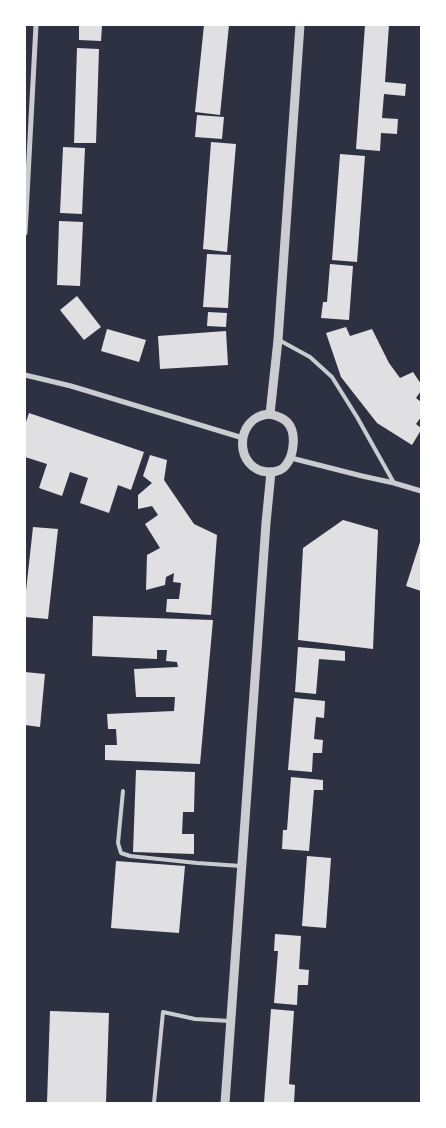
<svg xmlns="http://www.w3.org/2000/svg" width="446" height="1128" font-family="'Asap Condensed',sans-serif">
  <style>
    .building { fill: #e0e0e3 }
    .lines { fill: none; stroke-linecap: round; stroke-linejoin: round }
    .service { stroke: #caccd0; stroke-width: 4 }
    .minor { stroke: #caccd0; stroke-width: 5 }
    .tertiary { stroke: #caccd0; stroke-width: 9 }
  </style>
  <rect width="100%" height="100%" fill="#2d3142"/>
  <g class="building">
    <path d="M 79,25 L 102,25 L 101,41 L 79,40 Z"/>
    <path d="M 204,25 L 229,25 L 220,115 L 195,112 Z"/>
    <path d="M 365,25 L 389,25 L 385,82 L 406,84 L 405,96 L 384,94 L 382,118 L 398,119 L 397,134 L 381,133 L 380,151 L 356,149 Z"/>
    <path d="M 77,48 L 99,49 L 96,143 L 74,143 Z"/>
    <path d="M 197,115 L 224,117 L 222,139 L 195,137 Z"/>
    <path d="M 211,142 L 236,144 L 227,252 L 203,249 Z"/>
    <path d="M 63,147 L 85,148 L 82,214 L 60,213 Z"/>
    <path d="M 340,154 L 365,156 L 357,262 L 332,260 Z"/>
    <path d="M 59,221 L 83,222 L 80,286 L 57,285 Z"/>
    <path d="M 207,254 L 231,255 L 228,308 L 203,307 Z"/>
    <path d="M 330,264 L 353,266 L 349,320 L 321,318 L 323,302 L 327,302 Z"/>
    <path d="M 77,296 L 101,327 L 84,340 L 60,310 Z"/>
    <path d="M 208,312 L 227,313 L 226,327 L 207,326 Z"/>
    <path d="M 346,327 L 350,336 L 372,329 L 389,363 L 400,378 L 413,372 L 421,384 L 421,391 L 416,398 L 421,402 L 421,417 L 416,424 L 421,428 L 421,430 L 412,445 L 377,423 L 341,377 L 326,333 Z"/>
    <path d="M 107,329 L 146,340 L 139,362 L 101,351 Z"/>
    <path d="M 226,331 L 228,365 L 160,369 L 158,336 Z"/>
    <path d="M 29,413 L 144,452 L 131,490 L 118,485 L 109,513 L 80,503 L 88,478 L 70,472 L 62,496 L 39,488 L 47,464 L 25,457 L 25,425 Z"/>
    <path d="M 150,455 L 167,460 L 164,480 L 194,524 L 217,535 L 211,615 L 166,612 L 167,599 L 179,599 L 181,583 L 173,582 L 174,573 L 166,577 L 165,585 L 146,590 L 147,555 L 160,548 L 145,524 L 158,515 L 152,506 L 138,509 L 138,495 L 152,483 L 143,476 Z"/>
    <path d="M 343,520 L 378,530 L 373,649 L 298,640 L 303,548 Z"/>
    <path d="M 33,527 L 58,529 L 48,619 L 25,617 L 25,600 Z"/>
    <path d="M 421,539 L 421,591 L 406,586 Z"/>
    <path d="M 93,616 L 213,620 L 200,764 L 105,760 L 105,745 L 117,745 L 116,729 L 108,729 L 107,714 L 174,711 L 175,697 L 136,697 L 134,669 L 178,667 L 177,662 L 166,661 L 167,650 L 157,650 L 157,659 L 92,656 Z"/>
    <path d="M 298,647 L 345,651 L 345,661 L 319,659 L 316,694 L 295,692 Z"/>
    <path d="M 25,672 L 45,674 L 40,727 L 25,725 Z"/>
    <path d="M 294,698 L 325,701 L 324,718 L 316,717 L 314,739 L 323,740 L 322,753 L 313,753 L 312,772 L 288,770 Z"/>
    <path d="M 136,770 L 195,772 L 194,812 L 183,812 L 182,834 L 194,834 L 194,854 L 133,852 Z"/>
    <path d="M 291,777 L 323,780 L 323,790 L 314,790 L 309,851 L 282,849 L 283,830 L 287,830 Z"/>
    <path d="M 307,856 L 331,858 L 326,928 L 302,926 Z"/>
    <path d="M 116,861 L 185,866 L 179,933 L 111,928 Z"/>
    <path d="M 275,934 L 301,936 L 299,969 L 309,970 L 308,985 L 298,985 L 297,1005 L 274,1003 L 278,951 L 274,951 Z"/>
    <path d="M 271,1009 L 294,1011 L 289,1084 L 295,1085 L 294,1103 L 264,1103 Z"/>
    <path d="M 50,1011 L 109,1013 L 106,1103 L 47,1103 Z"/>
  </g>
  <g class="lines">
    <g class="service">
      <path d="M 279,340 L 310,357 L 332,377 L 357,417 L 394,483"/>
      <path d="M 123,791 L 118,843 L 121,853 L 130,856 L 197,863 L 241,866"/>
      <path d="M 154,1103 L 163,1012 L 195,1019 L 230,1021"/>
    </g>
    <g class="minor">
      <path d="M 25,233 L 36,25"/>
      <path d="M 25,375 L 71,386 L 243,438"/>
      <path d="M 291,458 L 362,476 L 394,483 L 421,491"/>
    </g>
    <g class="tertiary">
      <path d="M 270,414 L 278,340 L 300,25"/>
      <path d="M 270,414 C 276,416 282,417 287,422 C 297,432 294,455 286,465 C 282,471 276,472 269,472 C 234,471 233,416 270,414 Z"/>
      <path d="M 225,1103 L 266,523 L 271,472"/>
    </g>
  </g>
  <rect width="446" height="1128" fill="none" stroke="#ffffff" stroke-width="52"/>
</svg>
